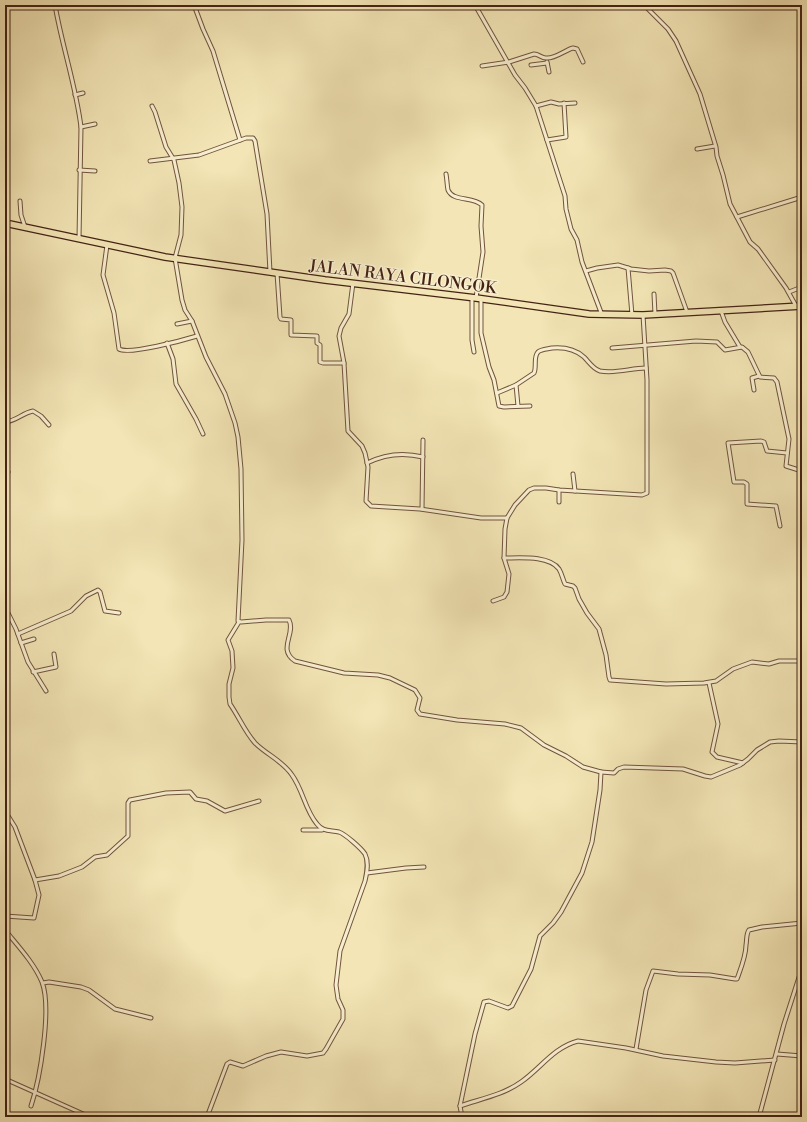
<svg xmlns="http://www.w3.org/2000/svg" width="807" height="1122" font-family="'Libre Bodoni',serif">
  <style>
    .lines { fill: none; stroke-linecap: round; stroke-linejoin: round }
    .street-casing { stroke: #70543d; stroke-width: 5 }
    .highway-casing { stroke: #442315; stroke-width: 8 }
    .street { stroke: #f7eecf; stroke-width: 3 }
    .highway { stroke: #f3e5b5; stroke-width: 5.5 }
    .labels { text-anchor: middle; stroke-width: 3; stroke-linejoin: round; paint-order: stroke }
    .street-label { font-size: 16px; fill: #442315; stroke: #f7eecf }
  </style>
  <rect width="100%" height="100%" fill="#f3e5b5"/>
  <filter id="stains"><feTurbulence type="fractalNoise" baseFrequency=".005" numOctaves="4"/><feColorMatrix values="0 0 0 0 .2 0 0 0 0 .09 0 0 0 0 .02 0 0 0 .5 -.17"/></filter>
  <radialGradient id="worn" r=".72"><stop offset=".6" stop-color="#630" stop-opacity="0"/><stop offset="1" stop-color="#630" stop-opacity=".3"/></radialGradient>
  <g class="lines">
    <defs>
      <g id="street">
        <path d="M 55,5 C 62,46 76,86 81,127 L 79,239"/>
        <path d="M 194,5 L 203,29 L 213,51 L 240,140"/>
        <path d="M 475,5 L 515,75 L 525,88 L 536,106 L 565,196 L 566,209 L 571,229 L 577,240 L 582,262 L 602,315"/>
        <path d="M 644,5 L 668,29 L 676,41 L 700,94 L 716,147 L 717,156 L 723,175 L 730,204 L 750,242 L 758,249 L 786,288 L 796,306"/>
        <path d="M 547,62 L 549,72"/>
        <path d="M 531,65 L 547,63"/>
        <path d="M 482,66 L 509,62 L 534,54 C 539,54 541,58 546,58 C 555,59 565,50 573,48 L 577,49 L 583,62"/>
        <path d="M 75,95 L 83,93"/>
        <path d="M 152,106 L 155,112 L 166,147 L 174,160 L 179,183 L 182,207 L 181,235 L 175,258 L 182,300 L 185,310 L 192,321 L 206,357 L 225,394 L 235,423 L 238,437 L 241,469 L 242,540 L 238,621 L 241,622 L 266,620 L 289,620 C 296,634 277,649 295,661 L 344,673 L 378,675 L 390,678 L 415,690 L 420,698 L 417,710 L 420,714 L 457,720 L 505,724 L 521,728 L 544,745 L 566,756 L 583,767 L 601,772 L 600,790 L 592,842 L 582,873 L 561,912 L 553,923 L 540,936 L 531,969 L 512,1006 L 508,1008 L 489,1001 L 484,1002 L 475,1034 L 460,1106"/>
        <path d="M 536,106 L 551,102 L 559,104 L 575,103"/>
        <path d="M 81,127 L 95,124"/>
        <path d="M 547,140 L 566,137 L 564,103"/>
        <path d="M 697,149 L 715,146"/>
        <path d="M 150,161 L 199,155 L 246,138 L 253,138 L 255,141 L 267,214 L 270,272"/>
        <path d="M 79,170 L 95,171"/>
        <path d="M 446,174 C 447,179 447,185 448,190 C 453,202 473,196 482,205 L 481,226 L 483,252 L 476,298"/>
        <path d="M 20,201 L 21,215 L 25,227"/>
        <path d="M 737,217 L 802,197"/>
        <path d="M 107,245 L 103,275 L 114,313 L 119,349 C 129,355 184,340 197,336"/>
        <path d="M 628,268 L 632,315"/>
        <path d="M 586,271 L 597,268 L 618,265 L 631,269 L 649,271 L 665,270 L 671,271 L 673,273 L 687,312"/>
        <path d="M 277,273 L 280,317 L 281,319 L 291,320 L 291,335 L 317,336 L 317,343 L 320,345 L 320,362 L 323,363 L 344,363"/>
        <path d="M 353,283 L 349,314 L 341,328 L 339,336 L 344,363 L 348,431 L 362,446 L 365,453 L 368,467 L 366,501 L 371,506 L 420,509 L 481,518 L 507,518"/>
        <path d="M 789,292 L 802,287"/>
        <path d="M 654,294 L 655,314"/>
        <path d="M 472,297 L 472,340 L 474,352"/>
        <path d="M 481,299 L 481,333 L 489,367 L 494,380 L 499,406 L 504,407 L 530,406"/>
        <path d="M 721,311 L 725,322 L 740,347"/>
        <path d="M 177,324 L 192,321"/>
        <path d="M 167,343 L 173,359 L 176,384 L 196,419 L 203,434"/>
        <path d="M 612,348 L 696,341 L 717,342 L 725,350 L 742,347 L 748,352 L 760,377 L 774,378 L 777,382 L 789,439 L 786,466 L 802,471"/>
        <path d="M 754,390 L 752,378 L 759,376"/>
        <path d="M 497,393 L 516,385"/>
        <path d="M 518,406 L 516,385 L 534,373 C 537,367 533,357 538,352 C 541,349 548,349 552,348 C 564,347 575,349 584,357 C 589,362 593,369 600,371 C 616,374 631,368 646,368"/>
        <path d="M 5,422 C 17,421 22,413 33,411 L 41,416 L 49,425"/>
        <path d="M 367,463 C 385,454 403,452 423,457"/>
        <path d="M 5,472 L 8,472"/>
        <path d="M 573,474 L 575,491"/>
        <path d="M 559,502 L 559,490"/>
        <path d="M 422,509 L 423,440"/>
        <path d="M 780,526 L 776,506 L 747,504 L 747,484 L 744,482 L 734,482 L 728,443 L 761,441 L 764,442 L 767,451 L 787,453"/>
        <path d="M 504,558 C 519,558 549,555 559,569 C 562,574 563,580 565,584 L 573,586 L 575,588 L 579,599 L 587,613 L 599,629 L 606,655 L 609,677 L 610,680 L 666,684 L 704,683 L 716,681 L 733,669 L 752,662 L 769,664 L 779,661 L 802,661"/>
        <path d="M 493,601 L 504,597 L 507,592 L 509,574 L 504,558 L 505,529 L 507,518 L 515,505 L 529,490 L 534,488 L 546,488 L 559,490 L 642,495 L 647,493 L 647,380 L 643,315"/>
        <path d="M 5,607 L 16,629 L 28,662 L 46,691"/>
        <path d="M 18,634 L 71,611 L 86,596 L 98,590 L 100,592 L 105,611 L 119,613"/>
        <path d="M 21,643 L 34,639"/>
        <path d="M 33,672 L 56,667 L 54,654"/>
        <path d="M 709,683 L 718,724 L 712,752 L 717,757 L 743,763"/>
        <path d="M 601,772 L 614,773 L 618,769 L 624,767 L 683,769 L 705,776 L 711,777 L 740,765 L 748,759 L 757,750 L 770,742 L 779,741 L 802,742"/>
        <path d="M 5,811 L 15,827 L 35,880"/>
        <path d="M 303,830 L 322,830"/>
        <path d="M 367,873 L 406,868 L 424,867"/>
        <path d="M 5,916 L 34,918 L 39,895 L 35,880 L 59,876 L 82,867 L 95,857 L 107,855 L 128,836 L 128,803 L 130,800 L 166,793 L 190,792 L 196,799 L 207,801 L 225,811 L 259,801"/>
        <path d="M 5,930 C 18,946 34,963 42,982 C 52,1008 40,1079 31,1106"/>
        <path d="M 43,983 L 49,982 L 81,987 L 89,990 L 115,1009 L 151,1018"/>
        <path d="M 636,1049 L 646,990 L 653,971 L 678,974 L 710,975 L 735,979 L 737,979 C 741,968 746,956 746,945 C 747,940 746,934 749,930 L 762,927 L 802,923"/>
        <path d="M 777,1054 L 802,1056"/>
        <path d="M 5,1079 L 90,1117"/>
        <path d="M 207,1117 L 227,1064 L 230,1062 L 243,1066 L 266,1056 L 281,1052 L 307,1056 L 323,1053 L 326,1049 L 343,1019 L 343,1010 L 338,999 L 336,985 L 340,951 L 365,881 C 367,872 369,862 365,854 C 361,848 345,834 339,832 C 330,830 323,832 317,824 C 305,810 303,790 292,775 C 283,761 267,755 255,743 C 245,732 239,717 230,704 L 229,697 L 229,684 L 233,668 L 232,651 L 228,640 L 239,622"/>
        <path d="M 307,1117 L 308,1116"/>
        <path d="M 462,1117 L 460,1106 C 480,1099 503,1095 521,1082 C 540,1069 554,1047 578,1041 L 626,1048 L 663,1056 L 716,1062 L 735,1063 L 775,1060"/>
        <path d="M 759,1117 L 784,1024 L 802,968"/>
      </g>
      <path id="highway" d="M 5,223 L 165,257 L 325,280 L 476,298 L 589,314 L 643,315 L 802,306"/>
    </defs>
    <use href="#street" class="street-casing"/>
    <use href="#highway" class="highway-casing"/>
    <use href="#street" class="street"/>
    <use href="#highway" class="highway"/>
  </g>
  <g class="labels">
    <g class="street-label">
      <text transform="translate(403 276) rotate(7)" y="6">JALAN RAYA CILONGOK</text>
    </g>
  </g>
  <rect width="807" height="1122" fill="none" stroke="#f3e5b5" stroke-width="20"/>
  <rect x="6" y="6" width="795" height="1110" fill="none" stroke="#442315" stroke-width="2"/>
  <rect x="10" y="10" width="787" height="1102" fill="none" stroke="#442315"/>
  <rect width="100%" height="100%" filter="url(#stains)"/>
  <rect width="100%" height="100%" fill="url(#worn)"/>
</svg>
